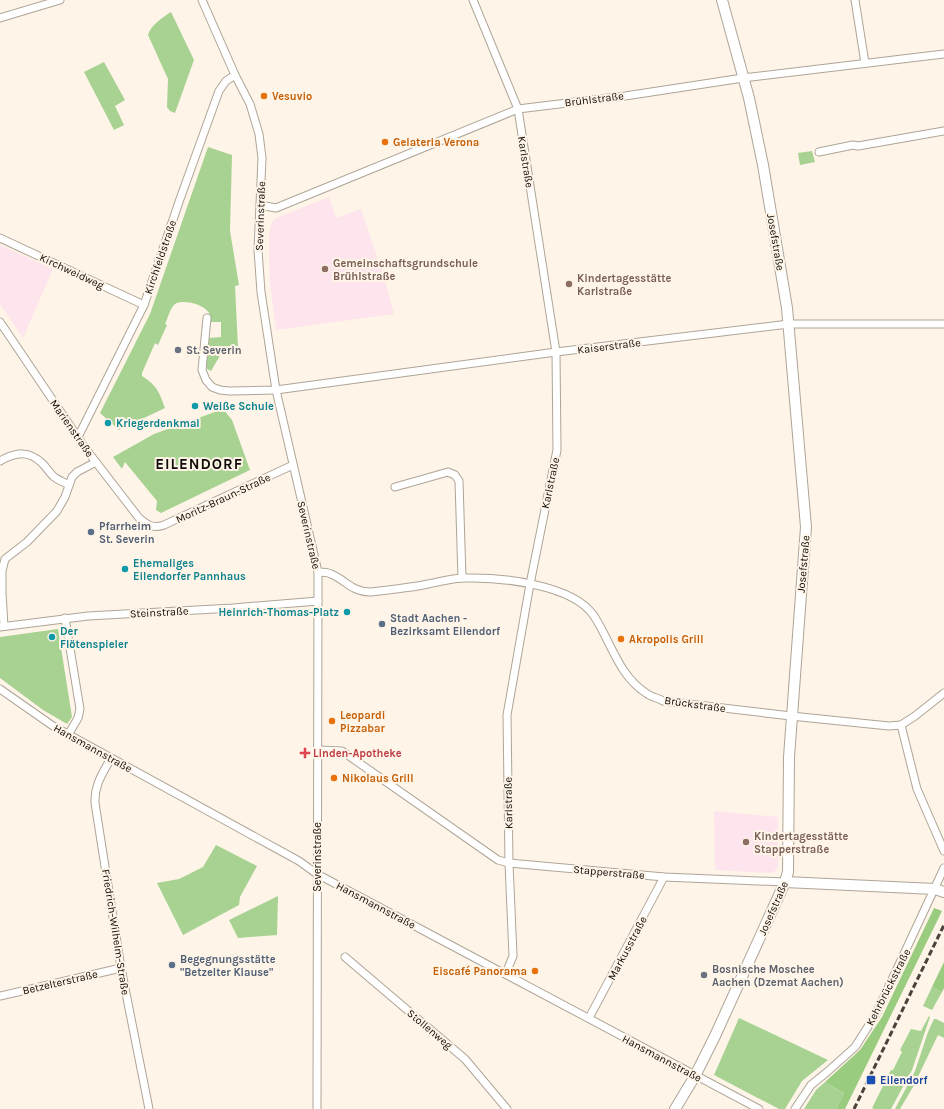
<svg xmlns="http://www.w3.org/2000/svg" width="944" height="1109" font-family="Karla,sans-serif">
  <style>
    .education { fill: #fee4ec }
    .green { fill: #a7d292 }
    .forest { fill: #99cc7f }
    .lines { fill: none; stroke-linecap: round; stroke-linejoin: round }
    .street-casing { stroke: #aea598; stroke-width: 9 }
    .secondary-casing { stroke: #aea598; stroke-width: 12 }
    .street { stroke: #fff; stroke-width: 7 }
    .secondary { stroke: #fff; stroke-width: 10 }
    .rail { stroke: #48433c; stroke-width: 3; stroke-dasharray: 6 3; stroke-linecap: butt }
    .food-dot { fill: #e8710a; stroke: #fef4e7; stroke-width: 1.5 }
    .education-dot { fill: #8d6e63; stroke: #fef4e7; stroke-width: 1.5 }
    .worship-dot { fill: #6b7280; stroke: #fef4e7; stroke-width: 1.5 }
    .culture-dot { fill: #0f9aa8; stroke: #fef4e7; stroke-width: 1.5 }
    .service-dot { fill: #5c6f8a; stroke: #fef4e7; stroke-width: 1.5 }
    .health-dot { fill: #e0444e; stroke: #fef4e7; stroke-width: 1.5 }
    .transit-dot { fill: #1a4fb4; stroke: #fef4e7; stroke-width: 1.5 }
    .labels { text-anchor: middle; stroke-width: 4; stroke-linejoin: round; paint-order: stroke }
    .food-label { font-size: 11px; font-weight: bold; fill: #c56008; stroke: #fef4e7; text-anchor: start }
    .street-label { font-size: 11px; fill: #0f0b07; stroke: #fef4e7 }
    .education-label { font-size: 11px; font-weight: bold; fill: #785e54; stroke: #fef4e7; text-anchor: start }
    .worship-label { font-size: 11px; font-weight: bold; fill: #5b616d; stroke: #fef4e7; text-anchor: start }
    .culture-label { font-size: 11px; font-weight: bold; fill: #0d838f; stroke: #fef4e7; text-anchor: start }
    .service-label { font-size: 11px; font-weight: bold; fill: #4e5e75; stroke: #fef4e7; text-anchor: start }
    .health-label { font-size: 11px; font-weight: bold; fill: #be3a42; stroke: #fef4e7; text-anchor: start }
    .transit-label { font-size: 11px; font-weight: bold; fill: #164399; stroke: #fef4e7; text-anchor: start }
    .district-label { font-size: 15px; font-weight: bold; letter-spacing: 1px; fill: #0f0b07; stroke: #fef4e7 }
  </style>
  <rect width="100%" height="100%" fill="#fef4e7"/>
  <g class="education">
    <path d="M 329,197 L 336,218 L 361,209 L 385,281 L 394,314 L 276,330 L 270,284 L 269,256 L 269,232 L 272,222 L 276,218 Z"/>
    <path d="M 0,245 L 53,269 L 23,338 L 0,304 Z"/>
    <path d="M 714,811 L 778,817 L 778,867 L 775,871 L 771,873 L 715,870 Z"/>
  </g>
  <g class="green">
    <path d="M 171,12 L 194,60 L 175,113 L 170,111 L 167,107 L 168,79 L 148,35 C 150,26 163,17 171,12 Z"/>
    <path d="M 104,62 L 125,100 L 115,106 L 124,125 L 114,130 L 84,72 Z"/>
    <path d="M 208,147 L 232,155 L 230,231 L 239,285 L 235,286 L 238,347 L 225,347 L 211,371 L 207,369 L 206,355 L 209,338 L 221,337 L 221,322 L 211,322 C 211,320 210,316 209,313 C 204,304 183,299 175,304 C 170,308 168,318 165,324 L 167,325 L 158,345 L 155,343 L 142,373 L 142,376 C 157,386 159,391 165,408 L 119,430 L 100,413 L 150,314 Z"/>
    <path d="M 812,151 L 815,162 L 800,165 L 798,153 Z"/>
    <path d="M 223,409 L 232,420 L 250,470 L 161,513 L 156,510 L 157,501 L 125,462 L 122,469 L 113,457 L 154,434 Z"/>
    <path d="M 58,629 L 72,717 L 67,724 L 43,710 L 0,678 L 0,637 Z"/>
    <path d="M 216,845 L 257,866 L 240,897 L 239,905 L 183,935 L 157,883 L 179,879 L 203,867 Z"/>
    <path d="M 278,896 L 277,935 L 238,938 L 229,920 Z"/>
    <path d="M 932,987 L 942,992 L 932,1010 L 923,1006 Z"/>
    <path d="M 929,1016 L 930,1017 L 912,1070 L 891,1109 L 874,1109 L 872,1108 L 891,1070 L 893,1070 L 902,1052 L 900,1050 L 911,1029 L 921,1031 Z"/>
    <path d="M 739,1018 L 828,1060 L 802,1081 L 785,1109 L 779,1109 L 714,1075 Z"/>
    <path d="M 934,1019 L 936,1019 L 944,1023 L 944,1038 L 938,1035 L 913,1087 L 900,1109 L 895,1109 L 915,1071 L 928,1032 Z"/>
    <path d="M 825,1082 L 844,1093 L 836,1109 L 804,1109 L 816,1090 Z"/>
  </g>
  <g class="forest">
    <path d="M 934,908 L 942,911 L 845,1109 L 836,1109 L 844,1093 L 825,1082 L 860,1050 L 882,1017 Z"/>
    <path d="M 944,962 L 944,988 L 942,992 L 932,987 Z"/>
  </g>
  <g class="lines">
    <defs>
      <g id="street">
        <path d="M 202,0 L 235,75 L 250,104 L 259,134 L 262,158 L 258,250 L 261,292 L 276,390 L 318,572 L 317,1109"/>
        <path d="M 473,0 L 518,109 L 556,352 L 557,450 L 530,584 L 507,715 L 509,863 L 513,956 L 506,973"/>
        <path d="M 855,0 L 865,63"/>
        <path d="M 0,18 L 60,0"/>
        <path d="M 819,152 L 853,145 L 858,146 L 944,131"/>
        <path d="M 260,205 L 276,208 L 518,109 L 625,96 L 743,78 L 944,54"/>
        <path d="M 0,238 L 144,305"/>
        <path d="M 207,318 L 202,370 L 206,380 L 212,387 L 220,390 L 229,391 L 276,390 L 556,352 L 789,324 L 944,324"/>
        <path d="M 0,322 L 85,448 L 139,518 C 147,525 153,529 164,525 L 293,465"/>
        <path d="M 78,437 L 144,305 L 180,199 L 219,91 L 226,81 L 235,75"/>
        <path d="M 0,461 C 16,452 29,450 43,464 C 46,467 49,472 53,476 C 57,480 64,482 69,485"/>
        <path d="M 395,487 L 448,472 L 455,475 L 459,481 L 462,578"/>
        <path d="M 318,572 C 322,572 327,572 331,574 C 346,580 350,591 370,592 C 389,590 409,588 428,584 C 439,582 452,578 464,578 C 499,577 573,584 594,616 C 611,642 619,676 646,693 C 651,697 658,698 663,701 L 791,716 L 889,726 L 901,725 L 915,716 L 944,693"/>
        <path d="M 65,618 L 80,709 L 78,718 L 68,735"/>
        <path d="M 4,626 L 2,593 L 2,571 L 5,559 L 27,542 L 57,511 L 65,497 L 72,477 L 77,472 L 96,462"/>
        <path d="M 0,627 L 88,616 L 233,608 L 318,601"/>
        <path d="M 0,689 L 53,726 L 299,861 L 317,874 L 759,1109"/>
        <path d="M 901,725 L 917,789 L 944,851"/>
        <path d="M 317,750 L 342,751 L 498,860 L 509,863 L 664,877 L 785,882"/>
        <path d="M 111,758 C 103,773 94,785 95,803 L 121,968 L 149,1109"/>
        <path d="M 345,957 L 465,1059 L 507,1109"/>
        <path d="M 0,996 L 121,968"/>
        <path d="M 589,1018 L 664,877"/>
        <path d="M 795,1109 L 811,1085 L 827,1072 L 855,1047 L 876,1014 L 944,868"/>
      </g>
      <g id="secondary">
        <path d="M 785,882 L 935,889 L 944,892"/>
        <path d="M 675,1109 L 695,1076 L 715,1036 L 785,882 L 788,872 L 789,757 L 806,527 L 787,308 L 763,165 L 749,98 L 722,0"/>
      </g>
    </defs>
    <use href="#street" class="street-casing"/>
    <use href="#secondary" class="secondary-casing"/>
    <use href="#street" class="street"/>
    <use href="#secondary" class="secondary"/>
    <path class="rail" d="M 854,1109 L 944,925"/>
  </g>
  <g class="food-dot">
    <circle cx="264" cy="96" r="4"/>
    <circle cx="385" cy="142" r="4"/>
    <circle cx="621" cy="639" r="4"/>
    <circle cx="332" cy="721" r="4"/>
    <circle cx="334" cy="778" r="4"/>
    <circle cx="535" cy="971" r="4"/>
  </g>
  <g class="education-dot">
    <circle cx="325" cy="269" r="4"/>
    <circle cx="569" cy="284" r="4"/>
    <circle cx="746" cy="842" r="4"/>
  </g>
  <g class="worship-dot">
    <circle cx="178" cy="350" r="4"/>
    <circle cx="704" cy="975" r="4"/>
  </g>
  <g class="culture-dot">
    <circle cx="195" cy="406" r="4"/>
    <circle cx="108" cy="423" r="4"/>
    <circle cx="125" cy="569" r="4"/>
    <circle cx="347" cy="612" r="4"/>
    <circle cx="52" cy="637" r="4"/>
  </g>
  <g class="service-dot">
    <circle cx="91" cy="532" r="4"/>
    <circle cx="382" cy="624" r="4"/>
    <circle cx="172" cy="965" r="4"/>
  </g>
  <path class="health-dot" d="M303 747h4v4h4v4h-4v4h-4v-4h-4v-4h4z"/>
  <rect class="transit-dot" x="866" y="1075" width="10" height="10" rx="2"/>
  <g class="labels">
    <g class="food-label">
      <text x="272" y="100">Vesuvio</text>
      <text x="393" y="146">Gelateria Verona</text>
      <text x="629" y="643">Akropolis Grill</text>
      <text x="340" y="719">Leopardi<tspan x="340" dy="13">Pizzabar</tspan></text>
      <text x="342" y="782">Nikolaus Grill</text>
      <text x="527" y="975" text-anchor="end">Eiscafé Panorama</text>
    </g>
    <g class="street-label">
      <text transform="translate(594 99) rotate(-7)" y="4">Brühlstraße</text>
      <text transform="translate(526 162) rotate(81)" y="4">Karlstraße</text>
      <text transform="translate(260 216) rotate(-88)" y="4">Severinstraße</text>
      <text transform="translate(776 242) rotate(80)" y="4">Josefstraße</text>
      <text transform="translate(160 257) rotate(-71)" y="4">Kirchfeldstraße</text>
      <text transform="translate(72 271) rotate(25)" y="4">Kirchweidweg</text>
      <text transform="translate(609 346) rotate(-7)" y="4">Kaiserstraße</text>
      <text transform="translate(72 428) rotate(55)" y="4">Marienstraße</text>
      <text transform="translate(550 483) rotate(-78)" y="4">Karlstraße</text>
      <text transform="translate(223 498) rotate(-25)" y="4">Moritz-Braun-Straße</text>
      <text transform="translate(309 535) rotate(77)" y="4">Severinstraße</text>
      <text transform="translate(803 564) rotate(-85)" y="4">Josefstraße</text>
      <text transform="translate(159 612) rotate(-3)" y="4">Steinstraße</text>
      <text transform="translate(695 704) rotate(8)" y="4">Brückstraße</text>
      <text transform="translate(93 748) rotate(29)" y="4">Hansmannstraße</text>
      <text transform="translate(508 803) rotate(-91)" y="4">Karlstraße</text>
      <text transform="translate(317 857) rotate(-90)" y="4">Severinstraße</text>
      <text transform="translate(609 872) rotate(5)" y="4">Stapperstraße</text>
      <text transform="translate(376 905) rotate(28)" y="4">Hansmannstraße</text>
      <text transform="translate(773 908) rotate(-66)" y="4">Josefstraße</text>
      <text transform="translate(116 932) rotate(81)" y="4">Friedrich-Wilhelm-Straße</text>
      <text transform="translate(627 948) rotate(-62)" y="4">Markusstraße</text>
      <text transform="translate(60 982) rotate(-13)" y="4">Betzelterstraße</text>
      <text transform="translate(888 987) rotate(-63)" y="4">Kehrbrückstraße</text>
      <text transform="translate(430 1029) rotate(40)" y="4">Stollenweg</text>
      <text transform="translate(662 1058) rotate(28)" y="4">Hansmannstraße</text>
    </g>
    <g class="education-label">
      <text x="333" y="267">Gemeinschaftsgrundschule<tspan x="333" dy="13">Brühlstraße</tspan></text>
      <text x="577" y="282">Kindertagesstätte<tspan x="577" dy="13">Karlstraße</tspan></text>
      <text x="754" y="840">Kindertagesstätte<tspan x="754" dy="13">Stapperstraße</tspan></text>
    </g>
    <g class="worship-label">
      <text x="186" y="354">St. Severin</text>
      <text x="712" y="973">Bosnische Moschee<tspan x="712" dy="13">Aachen (Dzemat Aachen)</tspan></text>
    </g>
    <g class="culture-label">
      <text x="203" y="410">Weiße Schule</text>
      <text x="116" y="427">Kriegerdenkmal</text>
      <text x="133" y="567">Ehemaliges<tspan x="133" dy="13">Eilendorfer Pannhaus</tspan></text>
      <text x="339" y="616" text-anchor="end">Heinrich-Thomas-Platz</text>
      <text x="60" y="635">Der<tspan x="60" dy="13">Flötenspieler</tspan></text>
    </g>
    <g class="service-label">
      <text x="99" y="530">Pfarrheim<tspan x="99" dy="13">St. Severin</tspan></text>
      <text x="390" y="622">Stadt Aachen -<tspan x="390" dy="13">Bezirksamt Eilendorf</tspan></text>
      <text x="180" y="963">Begegnungsstätte<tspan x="180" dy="13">"Betzelter Klause"</tspan></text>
    </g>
    <g class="health-label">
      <text x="313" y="757">Linden-Apotheke</text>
    </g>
    <g class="transit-label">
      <text x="880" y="1084">Eilendorf</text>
    </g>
    <g class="district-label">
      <text x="199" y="469">EILENDORF</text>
    </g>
  </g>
</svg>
